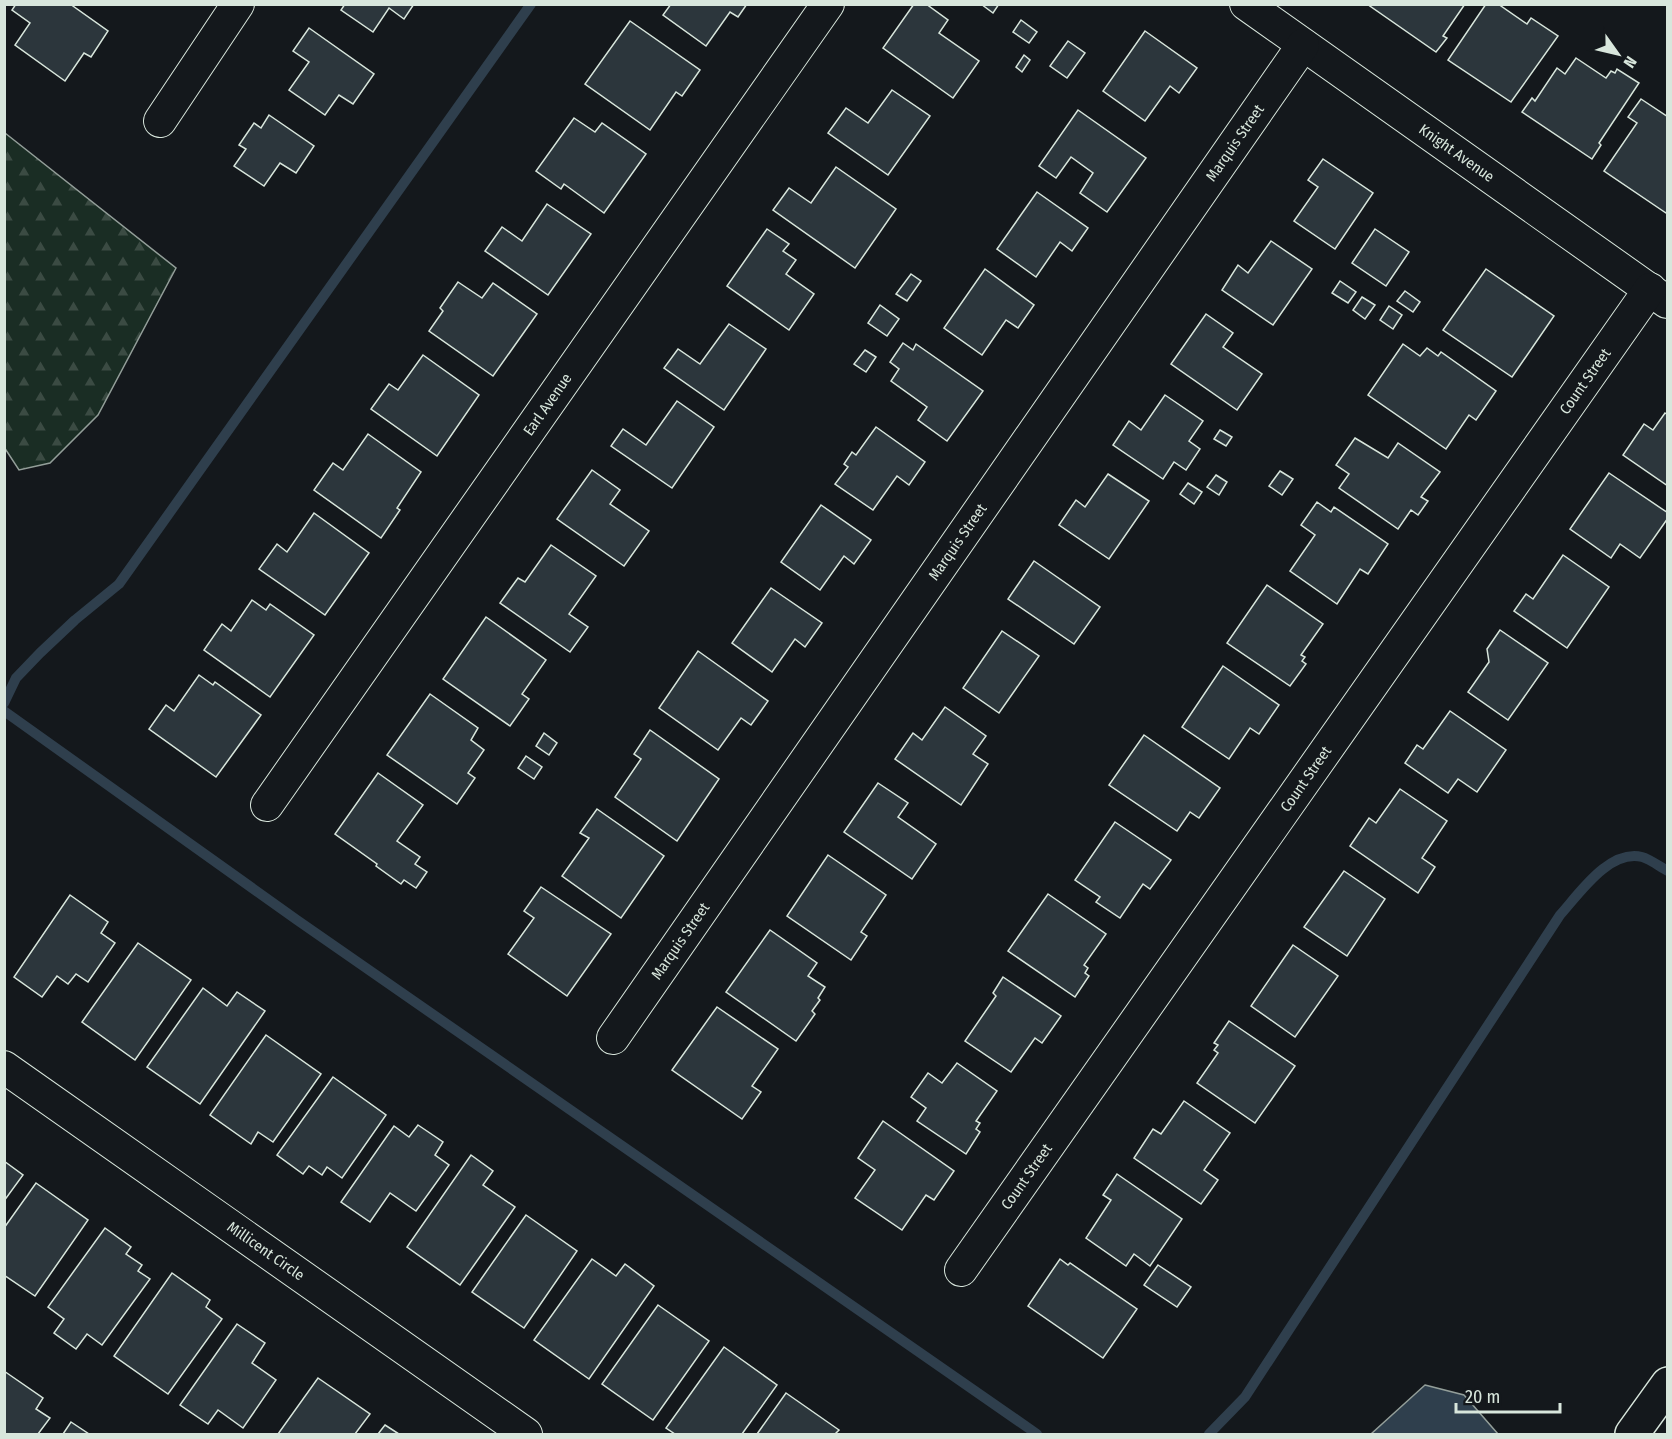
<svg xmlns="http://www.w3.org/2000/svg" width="1672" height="1439" font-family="'Fira Sans Condensed',sans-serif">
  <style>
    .forest { fill: url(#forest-firs); stroke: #939e99; stroke-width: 1.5 }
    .water { fill: #2f3f4d; stroke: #939e99; stroke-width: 1.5 }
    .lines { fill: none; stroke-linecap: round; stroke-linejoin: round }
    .stream { stroke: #2f3f4d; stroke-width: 10 }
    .building { fill: #2c363c; stroke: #d8e6dc; stroke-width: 1.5 }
    .minor-casing { stroke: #d8e6dc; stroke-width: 34 }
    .tertiary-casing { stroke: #d8e6dc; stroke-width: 36 }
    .minor { stroke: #14181c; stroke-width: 32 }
    .tertiary { stroke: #14181c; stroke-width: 33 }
    .labels { text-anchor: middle; stroke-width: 4.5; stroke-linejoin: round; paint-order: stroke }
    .street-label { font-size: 15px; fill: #d8e6dc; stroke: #14181c }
  </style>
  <defs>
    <pattern id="forest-firs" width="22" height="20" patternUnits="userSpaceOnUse" patternTransform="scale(1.5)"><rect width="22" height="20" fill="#1a2d24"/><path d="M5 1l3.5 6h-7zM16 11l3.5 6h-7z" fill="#3b4b43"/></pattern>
  </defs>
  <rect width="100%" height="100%" fill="#14181c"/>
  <path class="forest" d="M 5,133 L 176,268 L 98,415 L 50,463 L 19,470 L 4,447 Z"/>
  <path class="water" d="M 1425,1385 L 1464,1395 L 1498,1434 L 1371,1434 Z"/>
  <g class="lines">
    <g class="stream">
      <path d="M 4,703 L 16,678 L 40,653 L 75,620 L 119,584 L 531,4"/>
      <path d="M 4,711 L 297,920 L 1037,1434"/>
      <path d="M 1209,1434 L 1245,1397 L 1560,915 C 1579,894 1609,849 1642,857 C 1650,859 1660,867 1668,871"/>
    </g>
  </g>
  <g class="building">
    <path d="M 16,4 L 70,4 L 108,31 L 91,57 L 84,53 L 65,81 L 15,45 L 30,23 L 12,10 Z"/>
    <path d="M 345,4 L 414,4 L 404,19 L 389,8 L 373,32 L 341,10 Z"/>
    <path d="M 671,4 L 747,4 L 738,17 L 730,12 L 706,46 L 663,15 Z"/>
    <path d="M 914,4 L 926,4 L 948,20 L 939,33 L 979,61 L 953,98 L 883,48 Z"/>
    <path d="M 981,4 L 999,4 L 993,13 Z"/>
    <path d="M 1367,4 L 1465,4 L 1443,36 L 1447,38 L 1436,52 Z"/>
    <path d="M 1486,4 L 1498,4 L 1527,24 L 1531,18 L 1558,36 L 1511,102 L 1448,60 Z"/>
    <path d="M 1021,20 L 1037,32 L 1029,43 L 1013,32 Z"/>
    <path d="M 630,21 L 700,70 L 682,96 L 676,92 L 650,130 L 585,84 Z"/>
    <path d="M 309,28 L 374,74 L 353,104 L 339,95 L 325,115 L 289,90 L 309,62 L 293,51 Z"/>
    <path d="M 1145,31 L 1197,68 L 1179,93 L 1170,86 L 1145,121 L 1103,91 Z"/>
    <path d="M 1068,41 L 1085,53 L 1067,78 L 1050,66 Z"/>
    <path d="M 1024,55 L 1030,60 L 1022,72 L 1016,67 Z"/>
    <path d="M 1576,58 L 1606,78 L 1611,71 L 1615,73 L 1617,69 L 1639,83 L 1599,143 L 1601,145 L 1592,159 L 1522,112 L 1532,98 L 1535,101 L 1557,68 L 1565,74 Z"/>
    <path d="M 892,90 L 930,116 L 888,175 L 828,133 L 846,108 L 868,123 Z"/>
    <path d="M 1641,99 L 1668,117 L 1668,210 L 1666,213 L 1604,171 L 1637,123 L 1628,117 Z"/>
    <path d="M 1078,110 L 1146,158 L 1107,212 L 1080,193 L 1093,173 L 1071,157 L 1056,178 L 1039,166 Z"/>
    <path d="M 269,115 L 314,146 L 296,173 L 280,163 L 264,186 L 234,166 L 246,149 L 239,145 L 254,123 L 261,128 Z"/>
    <path d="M 574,118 L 595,132 L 602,123 L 646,154 L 604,213 L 564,184 L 561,189 L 536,171 Z"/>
    <path d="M 1323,159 L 1373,193 L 1335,249 L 1294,221 L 1318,187 L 1308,180 Z"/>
    <path d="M 836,167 L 896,209 L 855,268 L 773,210 L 789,188 L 811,203 Z"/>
    <path d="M 1037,192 L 1088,228 L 1072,251 L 1060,242 L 1036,277 L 997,249 Z"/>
    <path d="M 547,204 L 591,234 L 548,295 L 485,251 L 502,227 L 522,241 Z"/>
    <path d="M 767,229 L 789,244 L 783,251 L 796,260 L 786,274 L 814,294 L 789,330 L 727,286 Z"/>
    <path d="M 1375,229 L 1409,252 L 1386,286 L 1352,263 Z"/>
    <path d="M 1271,241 L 1312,269 L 1273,325 L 1222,290 L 1238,265 L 1248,273 Z"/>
    <path d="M 985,269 L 1034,305 L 1018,328 L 1006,320 L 982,355 L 944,328 Z"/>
    <path d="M 1486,269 L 1554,316 L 1512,377 L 1443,330 Z"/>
    <path d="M 911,274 L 921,281 L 907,301 L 896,294 Z"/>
    <path d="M 1340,281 L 1356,292 L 1348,303 L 1332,293 Z"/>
    <path d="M 458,282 L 482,298 L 493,283 L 537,314 L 493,376 L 429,331 L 443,311 L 440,308 Z"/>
    <path d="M 1405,291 L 1420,302 L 1413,312 L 1397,301 Z"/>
    <path d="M 1362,297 L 1375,305 L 1365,319 L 1353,310 Z"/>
    <path d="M 880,305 L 899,319 L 887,336 L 868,323 Z"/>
    <path d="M 1389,306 L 1402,315 L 1393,329 L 1380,320 Z"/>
    <path d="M 1206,314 L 1233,333 L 1223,347 L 1262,374 L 1237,410 L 1171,364 Z"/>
    <path d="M 729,324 L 766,349 L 724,410 L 664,368 L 678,349 L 700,364 Z"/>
    <path d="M 903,343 L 913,350 L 916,344 L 983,391 L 947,441 L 918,420 L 927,407 L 891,381 L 899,369 L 890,362 Z"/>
    <path d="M 1403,344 L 1420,356 L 1427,348 L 1438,356 L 1441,352 L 1496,391 L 1476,420 L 1469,415 L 1446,449 L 1368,395 Z"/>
    <path d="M 865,350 L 876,357 L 866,372 L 854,364 Z"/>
    <path d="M 423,355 L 479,395 L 437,456 L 371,409 L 389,384 L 398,390 Z"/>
    <path d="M 1165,395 L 1203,421 L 1189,441 L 1200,449 L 1186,470 L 1174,462 L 1163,479 L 1113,445 L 1129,421 L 1141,430 Z"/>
    <path d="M 677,401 L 714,427 L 672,488 L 611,446 L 623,429 L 646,445 Z"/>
    <path d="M 1665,413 L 1668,415 L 1668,486 L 1623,455 L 1644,424 L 1653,430 Z"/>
    <path d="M 876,427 L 925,462 L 909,485 L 897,476 L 873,510 L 835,484 L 848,467 L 844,464 L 852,452 L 856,455 Z"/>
    <path d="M 1220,430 L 1232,437 L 1226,446 L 1214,439 Z"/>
    <path d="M 368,434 L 421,472 L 397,508 L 400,510 L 381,538 L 314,490 L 333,463 L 343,470 Z"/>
    <path d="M 1355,438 L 1388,458 L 1398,443 L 1440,472 L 1421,497 L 1428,501 L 1418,515 L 1411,510 L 1398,529 L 1339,488 L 1349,474 L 1336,465 Z"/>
    <path d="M 592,470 L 620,490 L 610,504 L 649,531 L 624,566 L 557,519 Z"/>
    <path d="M 1280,471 L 1293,479 L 1282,495 L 1269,486 Z"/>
    <path d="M 1609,473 L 1668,513 L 1668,518 L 1640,558 L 1620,544 L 1611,558 L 1570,529 Z"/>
    <path d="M 1108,474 L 1149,501 L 1109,559 L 1059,525 L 1076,500 L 1085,507 Z"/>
    <path d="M 1216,475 L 1227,482 L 1219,495 L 1207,487 Z"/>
    <path d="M 1188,483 L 1202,492 L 1194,504 L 1180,494 Z"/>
    <path d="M 1317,502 L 1331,512 L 1334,507 L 1388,544 L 1368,574 L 1360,569 L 1337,604 L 1290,571 L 1315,535 L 1301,525 Z"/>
    <path d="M 821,505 L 871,540 L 854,564 L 844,556 L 820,590 L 781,562 Z"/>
    <path d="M 314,513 L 369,553 L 325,615 L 259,569 L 277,544 L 287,552 Z"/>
    <path d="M 551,545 L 596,576 L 569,614 L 588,627 L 570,652 L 500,603 L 518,578 L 525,582 Z"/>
    <path d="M 1563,555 L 1609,587 L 1567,648 L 1514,611 L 1526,594 L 1533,599 Z"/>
    <path d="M 1034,561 L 1100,607 L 1074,644 L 1008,599 Z"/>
    <path d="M 1267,585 L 1323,624 L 1301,655 L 1305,657 L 1302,661 L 1306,664 L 1290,686 L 1227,643 Z"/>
    <path d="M 771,588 L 822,623 L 805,647 L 795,639 L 772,672 L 732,643 Z"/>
    <path d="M 252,600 L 266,610 L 270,604 L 314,635 L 270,697 L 204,650 L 222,624 L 231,631 Z"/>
    <path d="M 486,617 L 546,660 L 522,694 L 529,699 L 510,726 L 443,679 Z"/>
    <path d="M 1500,630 L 1548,663 L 1508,720 L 1468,692 L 1489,662 L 1487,649 Z"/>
    <path d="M 1002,631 L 1039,656 L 999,713 L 963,688 Z"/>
    <path d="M 698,651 L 768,701 L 751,725 L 741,718 L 718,750 L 659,708 Z"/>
    <path d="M 1223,666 L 1279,705 L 1259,734 L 1250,728 L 1229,759 L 1182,727 Z"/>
    <path d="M 199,675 L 213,685 L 215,682 L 261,715 L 216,777 L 149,729 L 166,705 L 174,711 Z"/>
    <path d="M 430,694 L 478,728 L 471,740 L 484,750 L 468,773 L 475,778 L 457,804 L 387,755 Z"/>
    <path d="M 945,707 L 986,736 L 973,754 L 988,764 L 961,805 L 895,759 L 913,733 L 922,740 Z"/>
    <path d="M 1450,711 L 1506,750 L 1477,792 L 1458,779 L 1448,793 L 1405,763 L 1417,745 L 1423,749 Z"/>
    <path d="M 650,730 L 719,779 L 677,841 L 615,797 L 641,759 L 634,754 Z"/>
    <path d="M 544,733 L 557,743 L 549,755 L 536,746 Z"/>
    <path d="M 1144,735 L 1220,788 L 1199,818 L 1190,812 L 1177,831 L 1109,785 Z"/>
    <path d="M 526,756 L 542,767 L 534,779 L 518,768 Z"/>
    <path d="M 378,773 L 423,805 L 397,841 L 420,857 L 415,864 L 427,872 L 416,888 L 404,880 L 401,884 L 376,866 L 377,864 L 335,834 Z"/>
    <path d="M 878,783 L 908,803 L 898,817 L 936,844 L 912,879 L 844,832 Z"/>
    <path d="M 1400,789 L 1447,821 L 1422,858 L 1435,867 L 1418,893 L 1350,846 L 1369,818 L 1376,823 Z"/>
    <path d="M 597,809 L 664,856 L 621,918 L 562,876 L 589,838 L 580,833 Z"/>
    <path d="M 1115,822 L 1171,860 L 1150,889 L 1143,884 L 1120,918 L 1096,902 L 1100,897 L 1075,880 Z"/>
    <path d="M 828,855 L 886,895 L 861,932 L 867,936 L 851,960 L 787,916 Z"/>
    <path d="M 1344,871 L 1385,899 L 1347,956 L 1304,927 Z"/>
    <path d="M 541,887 L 611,934 L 567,996 L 508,954 L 534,918 L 524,911 Z"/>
    <path d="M 1048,894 L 1106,934 L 1084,965 L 1088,968 L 1085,973 L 1089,976 L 1075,997 L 1008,951 Z"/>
    <path d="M 70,895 L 108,922 L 101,933 L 115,943 L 88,982 L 76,974 L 68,984 L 57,976 L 42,997 L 14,977 Z"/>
    <path d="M 770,930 L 817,963 L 808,976 L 825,987 L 818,998 L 820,1000 L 812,1011 L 815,1014 L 796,1041 L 726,992 Z"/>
    <path d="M 138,943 L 191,980 L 135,1060 L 82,1022 Z"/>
    <path d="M 1293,945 L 1338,976 L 1295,1037 L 1251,1006 Z"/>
    <path d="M 1003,977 L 1061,1016 L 1042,1043 L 1035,1038 L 1011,1072 L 965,1041 L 996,996 L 993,993 Z"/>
    <path d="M 203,988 L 227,1006 L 237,992 L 265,1011 L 200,1104 L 147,1067 Z"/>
    <path d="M 717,1007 L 778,1049 L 752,1086 L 761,1092 L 742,1119 L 672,1070 Z"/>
    <path d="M 1229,1021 L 1295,1066 L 1255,1123 L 1197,1083 L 1218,1053 L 1214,1050 L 1218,1045 L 1214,1043 Z"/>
    <path d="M 266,1035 L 321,1074 L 273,1142 L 258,1132 L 251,1144 L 210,1115 Z"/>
    <path d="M 957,1063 L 997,1091 L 976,1121 L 980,1123 L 976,1129 L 980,1132 L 966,1154 L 917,1121 L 926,1108 L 911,1097 L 928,1073 L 942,1083 Z"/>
    <path d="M 333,1077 L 386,1115 L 342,1178 L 327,1167 L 322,1175 L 309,1166 L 303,1174 L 277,1155 Z"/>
    <path d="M 1184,1101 L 1230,1133 L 1204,1170 L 1218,1180 L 1201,1204 L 1134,1158 L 1153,1129 L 1161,1134 Z"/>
    <path d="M 883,1121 L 954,1171 L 934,1200 L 926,1195 L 902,1230 L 855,1198 L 875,1170 L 858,1158 Z"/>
    <path d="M 418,1125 L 443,1142 L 435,1155 L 449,1165 L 416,1211 L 390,1193 L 370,1222 L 341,1202 L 394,1126 L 409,1137 Z"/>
    <path d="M 471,1155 L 493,1171 L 483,1185 L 515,1207 L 460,1285 L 407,1247 Z"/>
    <path d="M 4,1161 L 23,1175 L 4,1201 Z"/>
    <path d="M 1117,1174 L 1182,1219 L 1150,1266 L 1134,1254 L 1126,1266 L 1086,1238 L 1111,1200 L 1103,1195 Z"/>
    <path d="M 36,1183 L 88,1220 L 35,1296 L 4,1275 L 4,1228 Z"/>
    <path d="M 526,1215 L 577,1251 L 524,1328 L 472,1292 Z"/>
    <path d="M 105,1228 L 131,1247 L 126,1254 L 142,1265 L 138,1271 L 150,1279 L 102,1345 L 87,1334 L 76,1349 L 54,1333 L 64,1319 L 48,1307 Z"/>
    <path d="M 592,1259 L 616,1276 L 625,1264 L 654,1286 L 589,1379 L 534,1340 Z"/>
    <path d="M 1060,1259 L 1068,1265 L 1070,1263 L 1137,1309 L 1103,1358 L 1028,1306 Z"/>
    <path d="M 1158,1265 L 1191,1287 L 1177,1307 L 1144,1285 Z"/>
    <path d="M 172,1273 L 210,1300 L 206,1307 L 222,1319 L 168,1394 L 114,1356 Z"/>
    <path d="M 658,1305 L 709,1341 L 653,1420 L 602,1384 Z"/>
    <path d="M 237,1324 L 265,1343 L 252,1363 L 276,1380 L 243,1428 L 218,1410 L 208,1424 L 180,1405 Z"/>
    <path d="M 724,1347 L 777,1385 L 742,1434 L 675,1434 L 666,1428 Z"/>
    <path d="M 4,1371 L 43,1398 L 36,1409 L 50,1418 L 38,1434 L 4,1434 Z"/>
    <path d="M 318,1378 L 370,1414 L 355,1434 L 278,1434 Z"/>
    <path d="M 786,1393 L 839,1430 L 835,1434 L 757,1434 Z"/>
    <path d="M 71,1422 L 89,1434 L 63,1434 Z"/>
    <path d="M 385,1425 L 399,1434 L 378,1434 Z"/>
  </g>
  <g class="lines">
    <defs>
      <g id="minor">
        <path id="s1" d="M 1246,4 L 1667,302"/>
        <path d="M 160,121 L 238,4"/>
        <path id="s2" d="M 267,805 L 828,4"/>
        <path id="s3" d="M 613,1038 L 1303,45"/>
        <path id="s4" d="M 4,1067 L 526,1434"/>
        <path id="s5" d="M 961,1270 L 1650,289"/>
      </g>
      <path id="tertiary" d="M 1632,1434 L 1668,1384"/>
    </defs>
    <use href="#minor" class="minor-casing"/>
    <use href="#tertiary" class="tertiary-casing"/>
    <use href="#minor" class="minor"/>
    <use href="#tertiary" class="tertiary"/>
  </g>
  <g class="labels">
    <g class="street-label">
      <text dy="5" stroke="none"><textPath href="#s3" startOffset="1090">Marquis Street</textPath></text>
      <text dy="5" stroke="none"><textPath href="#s1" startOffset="258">Knight Avenue</textPath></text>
      <text dy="5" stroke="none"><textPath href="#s5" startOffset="1086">Count Street</textPath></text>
      <text dy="5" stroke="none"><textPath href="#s2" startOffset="489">Earl Avenue</textPath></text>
      <text dy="5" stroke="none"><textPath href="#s3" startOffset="604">Marquis Street</textPath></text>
      <text dy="5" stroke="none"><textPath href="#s5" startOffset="600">Count Street</textPath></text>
      <text dy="5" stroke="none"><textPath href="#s3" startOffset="118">Marquis Street</textPath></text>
      <text dy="5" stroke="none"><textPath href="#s5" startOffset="114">Count Street</textPath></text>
      <text dy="5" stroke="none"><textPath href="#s4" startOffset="320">Millicent Circle</textPath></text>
    </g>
  </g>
  <rect width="1672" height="1439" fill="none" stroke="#d8e6dc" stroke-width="12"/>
  <g transform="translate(1618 54) rotate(124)" stroke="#14181c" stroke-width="4.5" paint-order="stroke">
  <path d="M0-4.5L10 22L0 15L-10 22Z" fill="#d8e6dc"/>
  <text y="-9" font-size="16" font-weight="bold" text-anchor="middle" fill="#d8e6dc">N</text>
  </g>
  <path d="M1456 1403v9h104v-9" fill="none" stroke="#d8e6dc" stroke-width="3"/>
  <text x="1465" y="1403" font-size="18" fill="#d8e6dc" stroke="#14181c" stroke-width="4.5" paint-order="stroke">20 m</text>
</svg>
